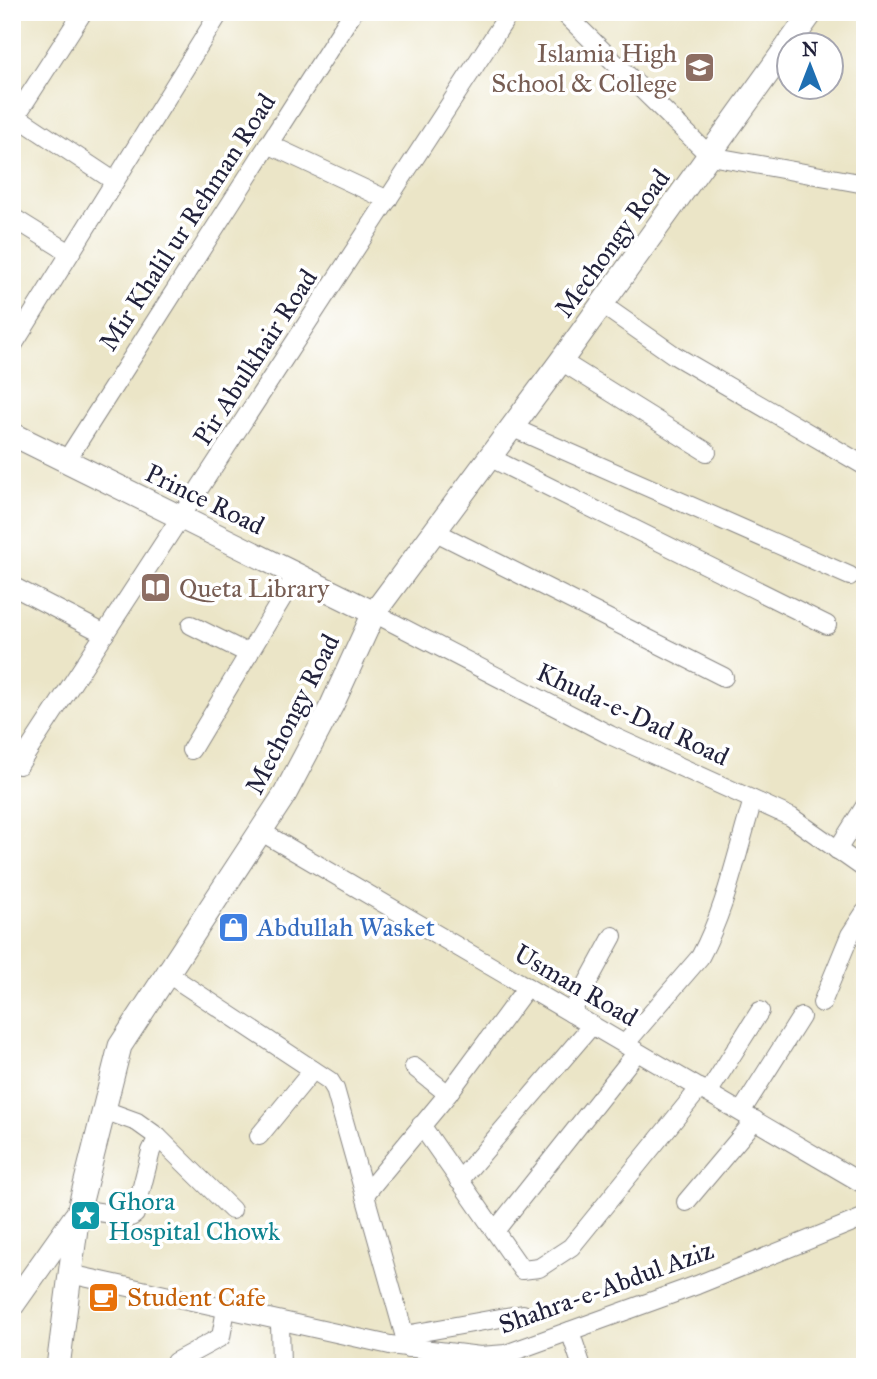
<svg xmlns="http://www.w3.org/2000/svg" width="877" height="1379" font-family="'IM FELL Great Primer',serif">
  <style>
    .lines { fill: none; stroke-linecap: round; stroke-linejoin: round }
    .minor-casing { stroke: #868481; stroke-width: 20 }
    .tertiary-casing { stroke: #868481; stroke-width: 25 }
    .minor { stroke: #fff; stroke-width: 18 }
    .tertiary { stroke: #fff; stroke-width: 23 }
    .labels { text-anchor: middle; stroke-width: 7; stroke-linejoin: round; paint-order: stroke }
    .education-label { font-size: 26px; fill: #785e54; stroke: #fff; text-anchor: end }
    .street-label { font-size: 26px; fill: #22223b; stroke: #fff }
    .shop-label { font-size: 26px; fill: #366cbe; stroke: #fff; text-anchor: start }
    .culture-label { font-size: 26px; fill: #0d838f; stroke: #fff; text-anchor: start }
    .food-label { font-size: 26px; fill: #c56008; stroke: #fff; text-anchor: start }
  </style>
  <rect width="100%" height="100%" fill="#fff"/>
  <filter id="ink" filterUnits="userSpaceOnUse"><feTurbulence type="fractalNoise" baseFrequency=".0143" numOctaves="2"/><feDisplacementMap in="SourceGraphic" scale="14" xChannelSelector="R" yChannelSelector="G"/><feConvolveMatrix kernelMatrix="1 2 1 2 8 2 1 2 1" color-interpolation-filters="sRGB"/></filter>
  <filter id="wash" filterUnits="userSpaceOnUse"><feTurbulence type="fractalNoise" baseFrequency=".00686" numOctaves="4" result="noise"/><feDisplacementMap in="SourceGraphic" scale="28" xChannelSelector="R" yChannelSelector="G"/><feGaussianBlur stdDeviation="1.57" result="paint"/><feColorMatrix in="noise" values="0 0 0 0 0 0 0 0 0 0 0 0 0 0 0 0 0 1.4 0 .05"/><feComposite in="paint" operator="in"/></filter>
  <g filter="url(#wash)">
    <rect width="100%" height="100%" fill="#ebe5c7"/>
  </g>
  <g filter="url(#ink)">
    <g class="lines">
      <defs>
        <g id="minor">
          <path d="M 563,12 L 710,156 L 865,184"/>
          <path d="M 16,116 L 114,181"/>
          <path d="M 12,122 L 83,12"/>
          <path d="M 268,144 L 388,200"/>
          <path d="M 12,217 L 70,253"/>
          <path d="M 601,304 L 674,355 L 865,466"/>
          <path d="M 12,347 L 220,12"/>
          <path d="M 561,361 L 707,452"/>
          <path d="M 511,427 L 850,576"/>
          <path d="M 489,457 L 827,625"/>
          <path d="M 66,461 L 353,12"/>
          <path d="M 436,532 L 724,677"/>
          <path d="M 14,587 L 105,634"/>
          <path d="M 374,613 L 610,735 L 791,817 L 865,869"/>
          <path d="M 191,625 L 249,654"/>
          <path d="M 191,750 L 296,575"/>
          <path d="M 19,765 L 510,12"/>
          <path d="M 260,831 L 865,1185"/>
          <path d="M 837,850 L 865,806"/>
          <path d="M 168,974 L 330,1081 L 335,1089 L 408,1348"/>
          <path d="M 822,1003 L 850,935 L 865,912"/>
          <path d="M 571,1013 L 613,936"/>
          <path d="M 625,1044 L 700,957 C 726,909 737,852 753,800"/>
          <path d="M 414,1067 L 448,1094"/>
          <path d="M 708,1093 L 760,1011"/>
          <path d="M 104,1110 L 137,1122 L 158,1137 L 232,1210"/>
          <path d="M 741,1112 L 801,1017"/>
          <path d="M 421,1125 L 522,1270 L 539,1268 L 571,1247 L 700,1088"/>
          <path d="M 259,1136 L 313,1070"/>
          <path d="M 459,1181 L 592,1025"/>
          <path d="M 366,1193 L 448,1094 L 527,987"/>
          <path d="M 686,1202 L 755,1120"/>
          <path d="M 79,1209 L 131,1217 L 135,1214 L 151,1151 L 158,1137"/>
          <path d="M 495,1231 L 637,1052"/>
          <path d="M 70,1274 L 390,1345 L 480,1356 L 506,1354 L 697,1285 L 865,1217"/>
          <path d="M 280,1322 L 281,1367"/>
          <path d="M 570,1331 L 582,1367"/>
          <path d="M 405,1335 L 523,1314"/>
          <path d="M 173,1367 L 175,1362 L 221,1337 L 226,1309"/>
        </g>
        <g id="tertiary">
          <path d="M 12,434 L 374,613"/>
          <path d="M 12,1306 L 75,1217"/>
          <path d="M 58,1367 L 78,1213 L 120,1046 L 285,794 L 332,705 L 374,613 L 561,361 L 812,12"/>
        </g>
      </defs>
      <use href="#minor" class="minor-casing"/>
      <use href="#tertiary" class="tertiary-casing"/>
      <use href="#minor" class="minor"/>
      <use href="#tertiary" class="tertiary"/>
    </g>
  </g>
  <defs>
    <symbol id="school-square" viewBox="-11 -11 22 22"><rect x="-9" y="-9" width="18" height="18" rx="4" fill="#8d6e63" stroke="#fff"/><path d="M0-5L7-2L0 1L-7-2ZM-4 1L0 2.5L4 1V4Q0 6-4 4Z" fill="#fff"/></symbol>
    <symbol id="library-square" viewBox="-11 -11 22 22"><rect x="-9" y="-9" width="18" height="18" rx="4" fill="#8d6e63" stroke="#fff"/><path d="M-6-4Q-3-5.5-.7-3.5V5Q-3 3-6 4ZM6-4Q3-5.5 .7-3.5V5Q3 3 6 4Z" fill="#fff"/></symbol>
    <symbol id="shop-square" viewBox="-11 -11 22 22"><rect x="-9" y="-9" width="18" height="18" rx="4" fill="#3f7fe0" stroke="#fff"/><path d="M-5-2.5h2.3a2.7 3.5 0 0 1 5.4 0H5L5.5 6h-11ZM-1.5-2.5h3a1.5 2.3 0 0 0-3 0Z" fill="#fff"/></symbol>
    <symbol id="sight-square" viewBox="-11 -11 22 22"><rect x="-9" y="-9" width="18" height="18" rx="4" fill="#0f9aa8" stroke="#fff"/><path d="M0-6L1.8-2.2L6-1.7L2.9 1.2L3.7 5.4L0 3.3L-3.7 5.4L-2.9 1.2L-6-1.7L-1.8-2.2Z" fill="#fff"/></symbol>
    <symbol id="cafe-square" viewBox="-11 -11 22 22"><rect x="-9" y="-9" width="18" height="18" rx="4" fill="#e8710a" stroke="#fff"/><path d="M-5.5-4.5H6V0H3Q3 3.5 0 3.5H-2.5Q-5.5 3.5-5.5 0ZM3-3.2v2h1.7v-2ZM-6 4.5H4V6H-6Z" fill="#fff"/></symbol>
  </defs>
  <g fill-rule="evenodd">
    <use href="#school-square" x="682" y="50" width="35" height="35"/>
    <use href="#library-square" x="138" y="570" width="35" height="35"/>
    <use href="#shop-square" x="216" y="910" width="35" height="35"/>
    <use href="#sight-square" x="68" y="1198" width="35" height="35"/>
    <use href="#cafe-square" x="86" y="1280" width="35" height="35"/>
  </g>
  <g class="labels">
    <g class="education-label">
      <text x="677" y="62">Islamia High<tspan x="677" dy="30">School &amp; College</tspan></text>
      <text x="179" y="597" text-anchor="start">Queta Library</text>
    </g>
    <g class="street-label">
      <text transform="translate(187 222) rotate(-57)" y="9">Mir Khalil ur Rehman Road</text>
      <text transform="translate(612 243) rotate(-54)" y="9">Mechongy Road</text>
      <text transform="translate(255 357) rotate(-57)" y="9">Pir Abulkhair Road</text>
      <text transform="translate(205 499) rotate(26)" y="9">Prince Road</text>
      <text transform="translate(292 714) rotate(-63)" y="9">Mechongy Road</text>
      <text transform="translate(633 714) rotate(25)" y="9">Khuda-e-Dad Road</text>
      <text transform="translate(576 985) rotate(30)" y="9">Usman Road</text>
      <text transform="translate(606 1287) rotate(-20)" y="9">Shahra-e-Abdul Aziz</text>
    </g>
    <g class="shop-label">
      <text x="257" y="936">Abdullah Wasket</text>
    </g>
    <g class="culture-label">
      <text x="108" y="1210">Ghora<tspan x="108" dy="30">Hospital Chowk</tspan></text>
    </g>
    <g class="food-label">
      <text x="127" y="1306">Student Cafe</text>
    </g>
  </g>
  <rect width="877" height="1379" fill="none" stroke="#fff" stroke-width="42"/>
  <g transform="translate(810 66)"><circle r="33" fill="#ffffff" stroke="#a7a7b1" stroke-width="2"/>
  <path d="M0-5L12 26L0 18L-12 26Z" fill="#1f6fb2"/>
  <text y="-10" font-size="19" font-weight="bold" text-anchor="middle" fill="#22223b">N</text>
  </g>
</svg>
